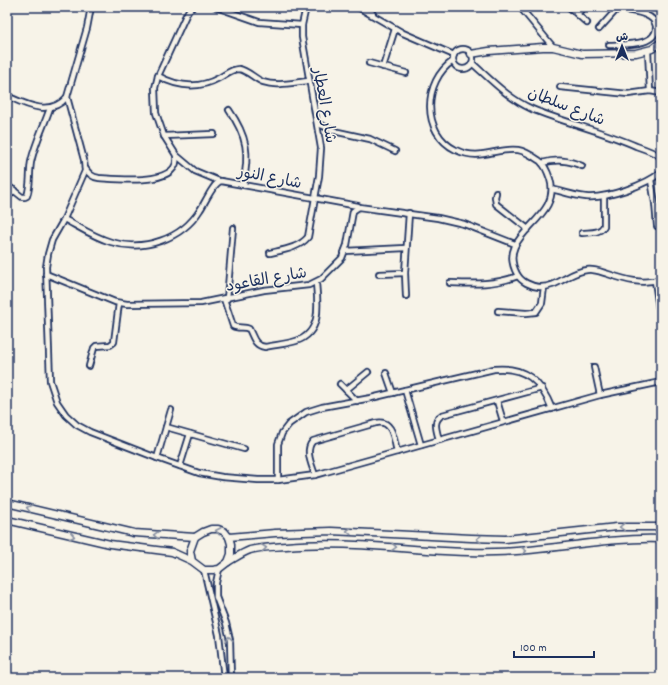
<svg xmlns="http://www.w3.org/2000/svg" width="668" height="685" font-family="Dekko,'Playpen Sans Arabic',sans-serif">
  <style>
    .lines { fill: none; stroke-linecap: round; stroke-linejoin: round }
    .street-casing { stroke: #1b2f5e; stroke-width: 8 }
    .secondary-casing { stroke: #1b2f5e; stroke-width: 9 }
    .street { stroke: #f7f3e8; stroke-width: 4.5 }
    .secondary { stroke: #f7f3e8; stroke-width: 6 }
    .oneway { stroke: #8991a3 }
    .labels { text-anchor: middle; stroke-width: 3; stroke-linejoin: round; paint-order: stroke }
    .street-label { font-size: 16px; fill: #1b2f5e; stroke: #f7f3e8 }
  </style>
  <rect width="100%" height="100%" fill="#f7f3e8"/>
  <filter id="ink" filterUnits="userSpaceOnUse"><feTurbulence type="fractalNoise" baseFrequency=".025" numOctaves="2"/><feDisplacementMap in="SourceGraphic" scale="8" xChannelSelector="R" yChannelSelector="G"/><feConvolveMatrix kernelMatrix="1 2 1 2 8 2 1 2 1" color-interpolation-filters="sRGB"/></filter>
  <g filter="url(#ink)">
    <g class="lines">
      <defs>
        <g id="street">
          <path d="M 91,7 L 87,28 L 67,97 L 84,160 L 85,171 L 64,219 L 52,240 L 48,254 L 46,267 L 50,381 L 57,402 L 66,415 L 77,425 L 90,432 L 157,458 L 199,473 L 222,477 L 258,480 L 278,480 L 315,475 L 600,395 L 661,382"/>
          <path d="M 193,7 L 189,10 L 186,15 L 158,76 L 155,88 L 156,113 L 164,136 L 176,155 L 195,171 L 219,181"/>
          <path d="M 216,7 L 259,22 L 302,25"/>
          <path d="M 358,7 L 403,33 L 454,55"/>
          <path d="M 367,7 L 373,14"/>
          <path d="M 520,7 L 553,47"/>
          <path d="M 569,7 L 587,23"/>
          <path d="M 577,14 L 584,7"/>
          <path d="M 599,29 L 618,8"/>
          <path d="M 609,45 C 623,44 658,47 656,26 C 655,21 651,17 646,15 C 637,10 625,12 616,7"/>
          <circle cx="463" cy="59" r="10"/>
          <path d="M 648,51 L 650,91"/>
          <path d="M 453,61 C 423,81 421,133 456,150 C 481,162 496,147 518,150 C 526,151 534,157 540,161 C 545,165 548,173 550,179 C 563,221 494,233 517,274 C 521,282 531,286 539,287 C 558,288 570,271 587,270 C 595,269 601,272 608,274 C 626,280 642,285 661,279"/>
          <path d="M 369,63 L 406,73"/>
          <path d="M 472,63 C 491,80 509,99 532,109 C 566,123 602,131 636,146 C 645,149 654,152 661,157"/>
          <path d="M 383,67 L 395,29"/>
          <path d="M 158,76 C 178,87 199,89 219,78 C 225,75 231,69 239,69 C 247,70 255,79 263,82 C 277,87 295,82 309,81"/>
          <path d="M 560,87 L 628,94 L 650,91 L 661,93"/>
          <path d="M 7,96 C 27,105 50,117 67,97"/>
          <path d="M 229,110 C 247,136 250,154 243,184"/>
          <path d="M 318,124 L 338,132 L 370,139 L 395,151"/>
          <path d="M 164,136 L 214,134"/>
          <path d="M 542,163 C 557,159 568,160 582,166"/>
          <path d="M 85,168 C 89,174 92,177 99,178 C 118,179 182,187 176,155"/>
          <path d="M 651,180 L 655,203 L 657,226"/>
          <path d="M 7,185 L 22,197 L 25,197 L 27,196 C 31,185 29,173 31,162 C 35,143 44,126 50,108"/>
          <path d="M 552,189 C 563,192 574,196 586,197 C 605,199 647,185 661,172"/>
          <path d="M 496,193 L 495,197 L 496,204 L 528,229"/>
          <path d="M 7,198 L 14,190"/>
          <path d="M 64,219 C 79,227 94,237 111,242 C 144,252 182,239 200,210 C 205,203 213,183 221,181 L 358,206"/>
          <path d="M 582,233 C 590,232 599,234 604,226 L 604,196"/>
          <path d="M 345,251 L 406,248"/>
          <path d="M 270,253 C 283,250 299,248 308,237 L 319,176 L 321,148 L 302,37 L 302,25 L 306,7"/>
          <path d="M 46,274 L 115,302 L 127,304 L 201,303 L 264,290 L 309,285 L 321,279 L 342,258 L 347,245 L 353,211 L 359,207 L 438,218 L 464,224 L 515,244"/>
          <path d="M 379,274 L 405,273"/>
          <path d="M 655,281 L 659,309"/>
          <path d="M 450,283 C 474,284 495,285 518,276"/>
          <path d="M 406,296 L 405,273 L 409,213"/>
          <path d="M 224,299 L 233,326 C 238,329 244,326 249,329 C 254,338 254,345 265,347 C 275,345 286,344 296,341 C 322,333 318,304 316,283"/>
          <path d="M 227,299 L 233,228"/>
          <path d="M 498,311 L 526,313 L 536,312 L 542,303 L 544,287"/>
          <path d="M 89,366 L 94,348 L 96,346 L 110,345 L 114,342 L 119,303"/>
          <path d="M 594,367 L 600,395"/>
          <path d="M 386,373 L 393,393"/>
          <path d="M 340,384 L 357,401"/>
          <path d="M 346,390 L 368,372"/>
          <path d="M 405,390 L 421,445"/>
          <path d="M 497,401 L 503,421"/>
          <path d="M 166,427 L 244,449"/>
          <path d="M 439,440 C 437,431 432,421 442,415 L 542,388"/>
          <path d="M 157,458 L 171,410"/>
          <path d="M 180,466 L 190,434"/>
          <path d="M 315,475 C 312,465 304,450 313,441 L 376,423 C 393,419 394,440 397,452"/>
          <path d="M 278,480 L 278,444 L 282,433 L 289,424 L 306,412 L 322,407 L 371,398 L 494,369 C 525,366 541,381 552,409"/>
          <path d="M 219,569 L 216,583 L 216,597 L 226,623 L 230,640 L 231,678"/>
          <path d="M 204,570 L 219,635 L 224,678"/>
        </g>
        <g id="secondary">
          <path d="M 471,54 L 489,51 L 543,47 L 553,47 L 582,54 L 636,53 L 652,49 L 661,42"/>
          <path d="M 7,503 L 134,533 L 195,537"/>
          <path d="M 7,520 L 110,544 L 172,552 L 192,561 L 204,570 L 213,570 L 219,569 L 228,562 L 231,554 L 231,544 L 229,537 L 225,532 L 218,529 L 211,529 L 203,532 L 195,537 L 190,551 L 192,561"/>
          <path d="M 229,537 L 275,533 L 331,531 L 471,538 L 505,539 L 617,527 L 661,527"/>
          <path d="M 228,562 C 235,558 242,553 250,550 C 261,547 274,547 286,546 C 356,539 425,554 495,552 C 551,551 605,537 661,539"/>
        </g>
      </defs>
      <use href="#street" class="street-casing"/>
      <use href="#secondary" class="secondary-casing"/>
      <use href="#street" class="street"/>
      <use href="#secondary" class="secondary"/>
    </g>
    <defs><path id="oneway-chevron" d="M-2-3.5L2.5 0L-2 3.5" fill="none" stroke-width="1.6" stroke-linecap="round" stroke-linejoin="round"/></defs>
    <g class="oneway">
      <use href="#oneway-chevron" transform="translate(29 508) rotate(-166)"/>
      <use href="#oneway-chevron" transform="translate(622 527) rotate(178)"/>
      <use href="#oneway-chevron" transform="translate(218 531) rotate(-169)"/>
      <use href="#oneway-chevron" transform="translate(349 531) rotate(-178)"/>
      <use href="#oneway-chevron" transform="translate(156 535) rotate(-176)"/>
      <use href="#oneway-chevron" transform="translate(72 536) rotate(13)"/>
      <use href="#oneway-chevron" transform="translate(479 539) rotate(-179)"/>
      <use href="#oneway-chevron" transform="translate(394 547) rotate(4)"/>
      <use href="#oneway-chevron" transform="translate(264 548) rotate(-6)"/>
      <use href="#oneway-chevron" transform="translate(524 551) rotate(-4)"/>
      <use href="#oneway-chevron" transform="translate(229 639) rotate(-97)"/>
    </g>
  </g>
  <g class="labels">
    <g class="street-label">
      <text transform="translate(326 105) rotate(80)" y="6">شارع العطار</text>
      <text transform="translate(567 105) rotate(21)" y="6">شارع سلطان</text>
      <text transform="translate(270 176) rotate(11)" y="6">شارع النور</text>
      <text transform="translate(266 278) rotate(-10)" y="6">شارع القاعود</text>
    </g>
  </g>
  <rect width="668" height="685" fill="none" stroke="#f7f3e8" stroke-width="24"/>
  <rect x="12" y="12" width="644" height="661" fill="none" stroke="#1b2f5e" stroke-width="1.5" filter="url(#ink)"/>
  <g transform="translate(622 46)" stroke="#f7f3e8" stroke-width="3" paint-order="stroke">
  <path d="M0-3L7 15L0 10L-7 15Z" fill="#1b2f5e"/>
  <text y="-6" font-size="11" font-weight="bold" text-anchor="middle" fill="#1b2f5e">ش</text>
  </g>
  <path d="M514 651v6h80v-6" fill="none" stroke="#1b2f5e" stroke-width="2"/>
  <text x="520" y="651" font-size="12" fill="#1b2f5e" stroke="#f7f3e8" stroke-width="3" paint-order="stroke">100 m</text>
</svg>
